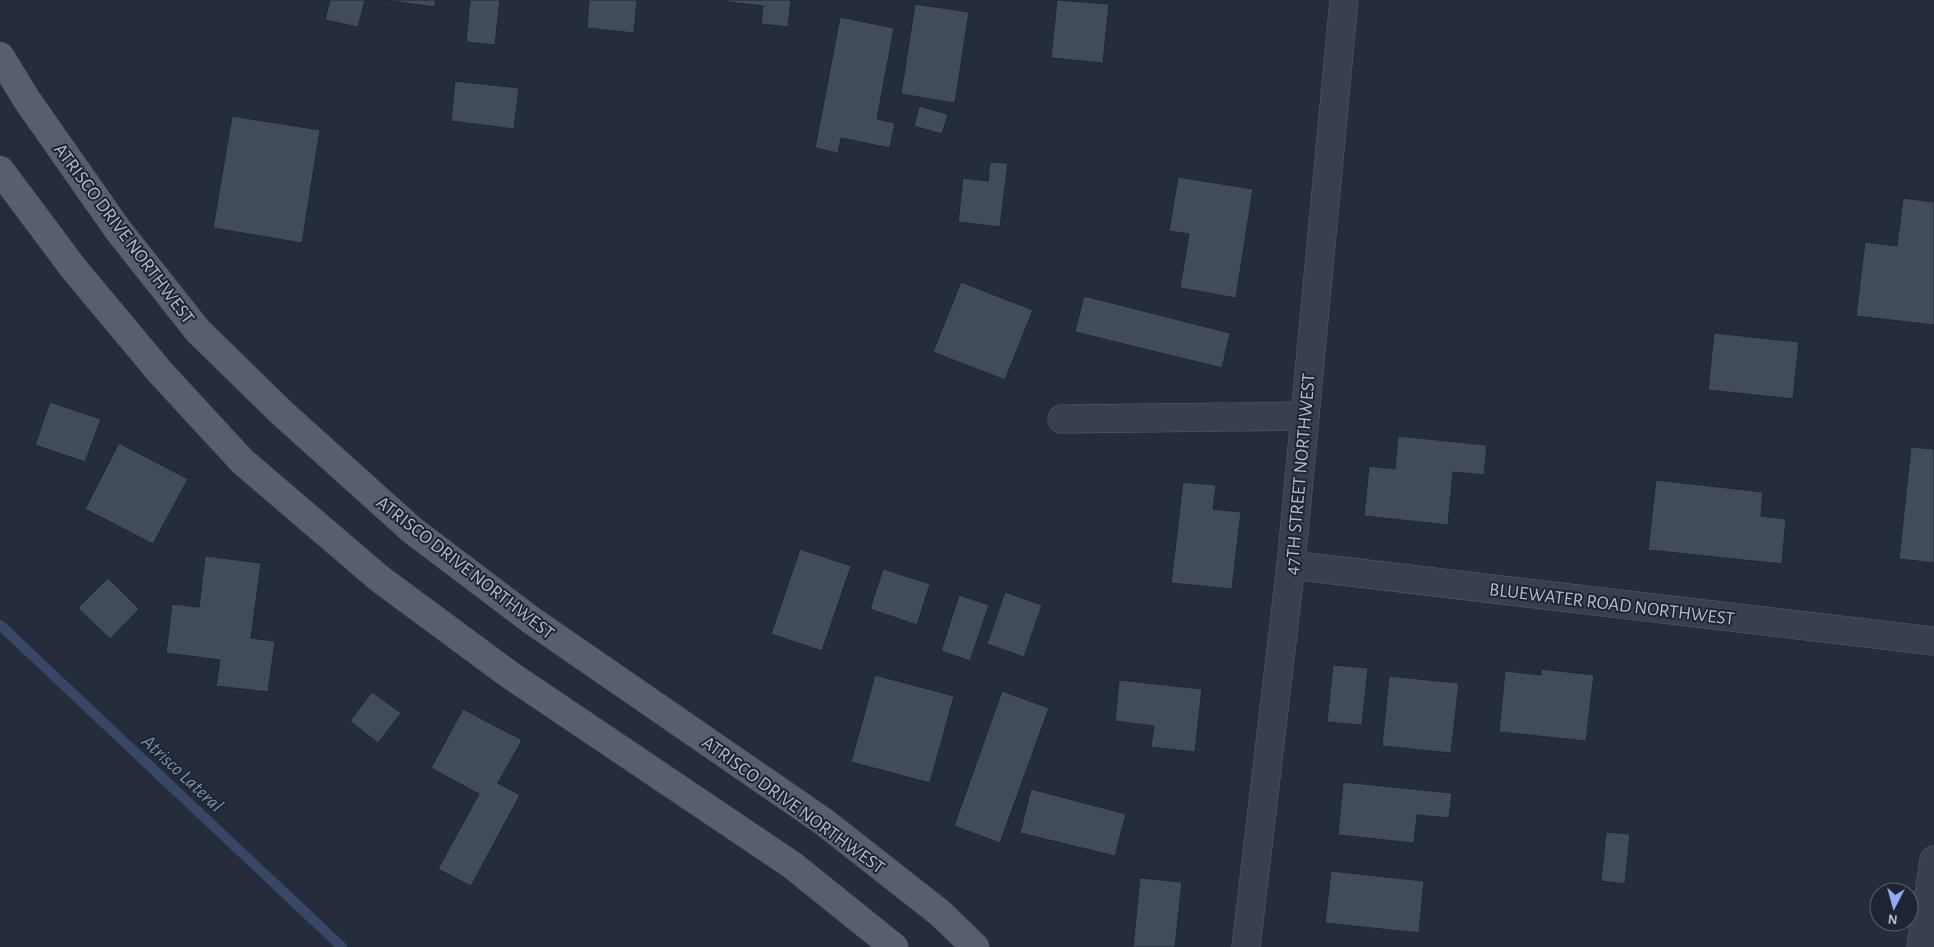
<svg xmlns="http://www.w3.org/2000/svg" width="1934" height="947" font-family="'Alegreya Sans',sans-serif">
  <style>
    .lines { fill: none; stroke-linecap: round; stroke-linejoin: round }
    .stream { stroke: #3a4764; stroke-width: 10 }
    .building { fill: #414b5c; stroke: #202634 }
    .minor-casing { stroke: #575d6b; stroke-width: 29 }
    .major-casing { stroke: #424856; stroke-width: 29 }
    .minor { stroke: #393f4d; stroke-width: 28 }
    .major { stroke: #575e6d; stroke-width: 28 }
    .labels { text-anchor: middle; stroke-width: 4; stroke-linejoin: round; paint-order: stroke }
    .street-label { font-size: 19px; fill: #b5bbc8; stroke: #1e2432 }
    .water-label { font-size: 20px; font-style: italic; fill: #7e8eaf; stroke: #1e2432 }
  </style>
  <rect width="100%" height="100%" fill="#252d3d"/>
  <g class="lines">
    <path class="stream" d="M 0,625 L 342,947"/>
  </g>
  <g class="building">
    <path d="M 330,0 L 365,0 L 358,27 L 325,20 Z"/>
    <path d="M 384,0 L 435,0 L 435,7 Z"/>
    <path d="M 470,0 L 500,0 L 495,45 L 466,42 Z"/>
    <path d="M 589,0 L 637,0 L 634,33 L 587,28 Z"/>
    <path d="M 721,0 L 791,0 L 788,27 L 761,24 L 763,6 L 721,1 Z"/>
    <path d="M 1057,0 L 1109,4 L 1103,63 L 1051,58 Z"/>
    <path d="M 915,4 L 969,12 L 955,103 L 901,94 Z"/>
    <path d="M 840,17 L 894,28 L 877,119 L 895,123 L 890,148 L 841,138 L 838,153 L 815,148 Z"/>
    <path d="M 455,81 L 519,88 L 514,129 L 451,121 Z"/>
    <path d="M 919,106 L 948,114 L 942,134 L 914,126 Z"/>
    <path d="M 232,116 L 320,130 L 302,243 L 213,228 Z"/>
    <path d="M 990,162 L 1008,163 L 1000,227 L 958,222 L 963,178 L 988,181 Z"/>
    <path d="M 1178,177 L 1253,189 L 1236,298 L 1180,288 L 1189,234 L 1169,231 Z"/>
    <path d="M 1903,198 L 1934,202 L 1934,325 L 1856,316 L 1865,242 L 1897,246 Z"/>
    <path d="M 961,282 L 1033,310 L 1005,380 L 933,352 Z"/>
    <path d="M 1084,296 L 1230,333 L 1222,368 L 1075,332 Z"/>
    <path d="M 1714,333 L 1799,342 L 1793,399 L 1708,390 Z"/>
    <path d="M 50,402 L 101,419 L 85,462 L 35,445 Z"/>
    <path d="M 1398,436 L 1487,445 L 1484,475 L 1453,472 L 1448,525 L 1364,516 L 1369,466 L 1395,469 Z"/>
    <path d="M 119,443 L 188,479 L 153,544 L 85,509 Z"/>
    <path d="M 1911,447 L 1934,449 L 1934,563 L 1899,559 Z"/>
    <path d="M 1656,480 L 1763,492 L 1761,516 L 1786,519 L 1782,564 L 1648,550 Z"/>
    <path d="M 1183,482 L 1216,485 L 1213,509 L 1241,512 L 1232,589 L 1171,583 Z"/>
    <path d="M 800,549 L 851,566 L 822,651 L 771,634 Z"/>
    <path d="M 205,556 L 261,563 L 251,638 L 275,641 L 268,692 L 216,686 L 220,660 L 166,653 L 172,604 L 199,607 Z"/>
    <path d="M 883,569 L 930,584 L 917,625 L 870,609 Z"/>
    <path d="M 108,578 L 139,609 L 110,639 L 78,608 Z"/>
    <path d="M 1005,592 L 1042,605 L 1024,657 L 987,644 Z"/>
    <path d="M 959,595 L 989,605 L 970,661 L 941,651 Z"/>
    <path d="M 1333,665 L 1368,668 L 1362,725 L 1327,722 Z"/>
    <path d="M 1541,669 L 1594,675 L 1586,741 L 1499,732 L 1505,671 L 1541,675 Z"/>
    <path d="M 875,675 L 954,696 L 930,783 L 851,762 Z"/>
    <path d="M 1389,676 L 1459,683 L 1451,753 L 1382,746 Z"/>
    <path d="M 1119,680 L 1202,689 L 1195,752 L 1151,747 L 1154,726 L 1115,721 Z"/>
    <path d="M 1002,691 L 1049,708 L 1000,843 L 954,826 Z"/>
    <path d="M 372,692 L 401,713 L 378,743 L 350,721 Z"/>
    <path d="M 463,709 L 522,740 L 498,783 L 520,795 L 471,886 L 438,869 L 479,794 L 431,768 Z"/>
    <path d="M 1343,782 L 1452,793 L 1449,818 L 1417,815 L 1414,843 L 1338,835 Z"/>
    <path d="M 1031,789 L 1126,814 L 1115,856 L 1020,833 Z"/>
    <path d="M 1606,832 L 1630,834 L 1625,884 L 1601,881 Z"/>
    <path d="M 1331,871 L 1424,881 L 1419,933 L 1325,923 Z"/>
    <path d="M 1140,878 L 1182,882 L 1175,947 L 1133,947 Z"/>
  </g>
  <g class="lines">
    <defs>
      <g id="minor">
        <path d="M 1062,419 L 1305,416"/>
        <path d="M 1291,565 L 1934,641"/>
        <path d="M 1246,947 L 1291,565 L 1344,0"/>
        <path d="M 1921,947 L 1934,860"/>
      </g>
      <g id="major">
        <path d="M 0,56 L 27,100 L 118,230 L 198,331 L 282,413 L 412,530 L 531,620 L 824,822 L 940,913 L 975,947"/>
        <path d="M 0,170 L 74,269 L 160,372 L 242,461 L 380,579 L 510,675 L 792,865 L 894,947"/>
      </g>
    </defs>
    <use href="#minor" class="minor-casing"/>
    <use href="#major" class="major-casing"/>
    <use href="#minor" class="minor"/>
    <use href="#major" class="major"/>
  </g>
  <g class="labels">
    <g class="street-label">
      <text transform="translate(125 233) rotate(53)" y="7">ATRISCO DRIVE NORTHWEST</text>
      <text transform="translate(1299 474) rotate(-85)" y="7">47TH STREET NORTHWEST</text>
      <text transform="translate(466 567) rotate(38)" y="7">ATRISCO DRIVE NORTHWEST</text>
      <text transform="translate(1612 603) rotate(7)" y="7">BLUEWATER ROAD NORTHWEST</text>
      <text transform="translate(794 804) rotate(36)" y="7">ATRISCO DRIVE NORTHWEST</text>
    </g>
    <g class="water-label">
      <text transform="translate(183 773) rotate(43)" y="7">Atrisco Lateral</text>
    </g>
  </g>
  <g transform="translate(1894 907) rotate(186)"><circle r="24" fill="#1e2432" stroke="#5a606e"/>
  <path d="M0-4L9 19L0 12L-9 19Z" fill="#8facf4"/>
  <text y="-8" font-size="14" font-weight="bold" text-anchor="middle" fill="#b5bbc8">N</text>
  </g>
</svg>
